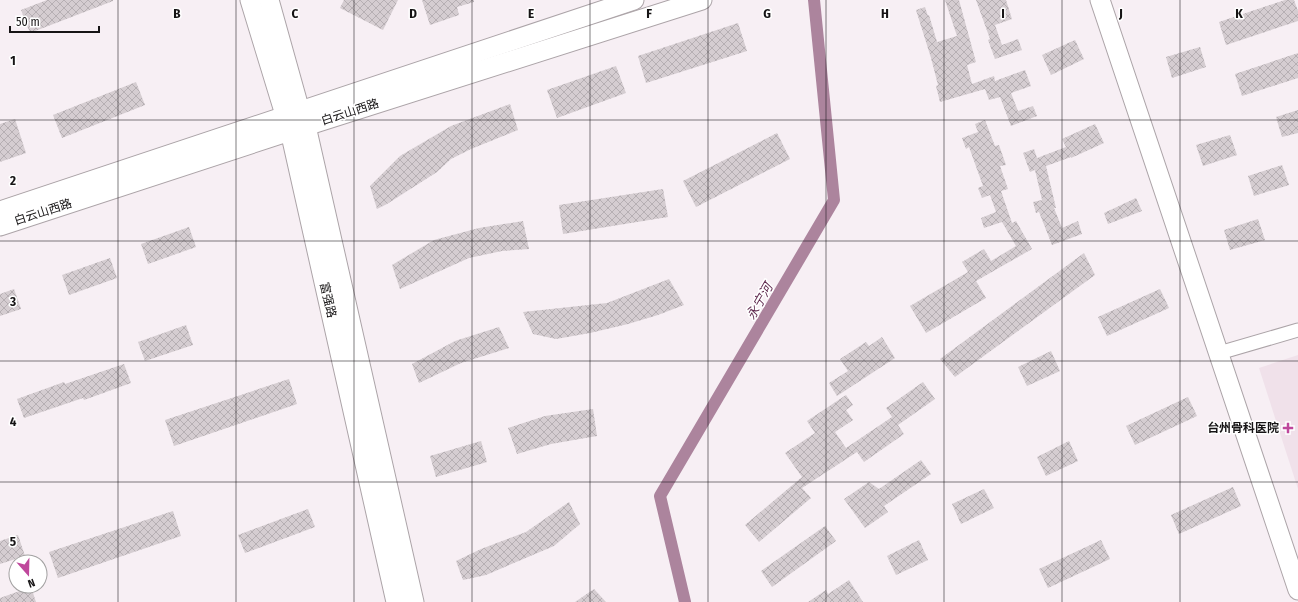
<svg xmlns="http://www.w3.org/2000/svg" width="1298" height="602" font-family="'Fira Sans Condensed','Noto Sans SC',sans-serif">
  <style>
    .built { fill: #f0e1ea }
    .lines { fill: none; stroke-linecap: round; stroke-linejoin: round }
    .canal { stroke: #ac849d; stroke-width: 12 }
    .building { fill: url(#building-cross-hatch) }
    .street-casing { stroke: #aca4a8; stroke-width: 15 }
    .secondary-casing { stroke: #aca4a8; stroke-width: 21 }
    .street { stroke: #fff; stroke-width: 13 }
    .secondary { stroke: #fff; stroke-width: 19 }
    .grid { fill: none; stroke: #161415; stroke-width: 1; stroke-opacity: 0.55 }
    .poi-dot { fill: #bf479c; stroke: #fff; stroke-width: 1.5 }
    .labels { text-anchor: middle; stroke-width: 3; stroke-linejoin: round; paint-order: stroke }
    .street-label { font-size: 12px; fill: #161415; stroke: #fff }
    .poi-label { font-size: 12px; font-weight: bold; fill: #161415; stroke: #fff; text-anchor: end }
    .water-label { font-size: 13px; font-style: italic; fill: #612c50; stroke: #fff }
    .grid-label { font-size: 13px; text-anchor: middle; font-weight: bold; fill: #161415; stroke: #fff; stroke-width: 3; stroke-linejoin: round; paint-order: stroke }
  </style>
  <defs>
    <pattern id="building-cross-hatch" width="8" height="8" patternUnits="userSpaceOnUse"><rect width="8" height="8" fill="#d5cdd1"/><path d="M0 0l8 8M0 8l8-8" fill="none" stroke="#b6afb3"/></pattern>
  </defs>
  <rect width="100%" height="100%" fill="#f7eff4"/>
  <path class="built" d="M 1298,355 L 1298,489 L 1259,368 Z"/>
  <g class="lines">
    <path class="canal" d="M 685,602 L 660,496 L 834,200 L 814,0"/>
  </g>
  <g class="building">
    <path d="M 47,0 L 113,0 L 113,1 L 30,33 L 21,10 Z"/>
    <path d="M 344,0 L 398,0 L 383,30 L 340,8 Z"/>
    <path d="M 422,0 L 474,0 L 474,2 L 457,7 L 459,15 L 430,25 Z"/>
    <path d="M 945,0 L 959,0 L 976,62 L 967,65 L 972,84 L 994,76 L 995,81 L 1025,70 L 1031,86 L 1011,93 L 1018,111 L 1033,106 L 1037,116 L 1011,126 L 1000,97 L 989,100 L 985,89 L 940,102 L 936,86 L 938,85 L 931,58 L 916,10 L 925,7 L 928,16 L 929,15 L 937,42 L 957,36 Z"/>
    <path d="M 976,0 L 1006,0 L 1012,19 L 995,25 L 1002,45 L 1018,39 L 1022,50 L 995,59 L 988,40 L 990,39 Z"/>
    <path d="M 1285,0 L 1294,0 L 1298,11 L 1298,21 L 1226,45 L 1219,22 Z"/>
    <path d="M 738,23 L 747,51 L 646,83 L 638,56 Z"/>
    <path d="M 1075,40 L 1084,59 L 1051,75 L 1042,55 Z"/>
    <path d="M 1200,47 L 1206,67 L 1172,78 L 1166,57 Z"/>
    <path d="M 1298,53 L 1298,78 L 1242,96 L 1235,74 Z"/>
    <path d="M 616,66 L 626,93 L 557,118 L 547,90 Z"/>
    <path d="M 136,82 L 145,105 L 62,138 L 53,115 Z"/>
    <path d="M 510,104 L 518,130 L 471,149 L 451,159 L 437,172 L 387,204 L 377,209 L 370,186 L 400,156 L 451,126 Z"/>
    <path d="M 1298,110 L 1298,133 L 1282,137 L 1276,117 Z"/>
    <path d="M 15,119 L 26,153 L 0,162 L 0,124 Z"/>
    <path d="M 985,120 L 995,146 L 999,145 L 1006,165 L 1000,166 L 1008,189 L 1001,191 L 1012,223 L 1016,221 L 1032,249 L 976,281 L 986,298 L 926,333 L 910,306 L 968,272 L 962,262 L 984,249 L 991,261 L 1016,246 L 1002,222 L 984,228 L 981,218 L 996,212 L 990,195 L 982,198 L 978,188 L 983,186 L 969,147 L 966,149 L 962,138 L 978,132 L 975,124 Z"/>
    <path d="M 1095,124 L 1104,143 L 1071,158 L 1071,157 L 1046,166 L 1056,208 L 1054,208 L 1062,228 L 1078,221 L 1082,234 L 1052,245 L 1039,212 L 1036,213 L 1033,202 L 1042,200 L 1035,170 L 1030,172 L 1023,153 L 1034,149 L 1037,158 L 1066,147 L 1062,139 Z"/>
    <path d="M 777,133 L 790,159 L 696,207 L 683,181 Z"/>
    <path d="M 1230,135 L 1237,155 L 1203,166 L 1196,145 Z"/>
    <path d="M 1282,165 L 1289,185 L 1254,196 L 1248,176 Z"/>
    <path d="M 663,189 L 668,217 L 563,234 L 559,205 Z"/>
    <path d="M 1136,198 L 1142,211 L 1108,224 L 1104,213 Z"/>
    <path d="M 1258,219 L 1265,240 L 1230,250 L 1224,230 Z"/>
    <path d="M 523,221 L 529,249 L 502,251 L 469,258 L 400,289 L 392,265 L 434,240 L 479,228 Z"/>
    <path d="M 189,227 L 196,247 L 148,264 L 141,244 Z"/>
    <path d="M 1084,253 L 1095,275 L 955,377 L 940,359 Z"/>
    <path d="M 110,258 L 117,278 L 69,295 L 62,275 Z"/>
    <path d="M 669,279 L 684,305 L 658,315 L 628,324 L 590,333 L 556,339 L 533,334 L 523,312 L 607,303 Z"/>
    <path d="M 14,289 L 21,309 L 0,316 L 0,294 Z"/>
    <path d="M 1160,289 L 1169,308 L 1107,336 L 1098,317 Z"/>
    <path d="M 186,325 L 193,345 L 145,361 L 138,342 Z"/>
    <path d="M 499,327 L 509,348 L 461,363 L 419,383 L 412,364 L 455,341 Z"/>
    <path d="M 882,337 L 895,358 L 837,396 L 829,383 L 848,371 L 840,359 L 866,342 L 869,346 Z"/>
    <path d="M 1051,351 L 1060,371 L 1027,386 L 1018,367 Z"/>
    <path d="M 124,364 L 131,383 L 84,400 L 83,398 L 24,418 L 17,399 L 64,382 L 65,384 Z"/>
    <path d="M 289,379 L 297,404 L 174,446 L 165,420 Z"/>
    <path d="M 923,382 L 935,399 L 898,425 L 904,434 L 864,462 L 857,452 L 802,488 L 811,498 L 759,542 L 745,525 L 802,477 L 785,453 L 815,433 L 807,421 L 846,395 L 853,405 L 846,410 L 853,420 L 835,432 L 846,448 L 892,417 L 886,408 Z"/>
    <path d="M 1188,397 L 1197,416 L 1135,445 L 1126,426 Z"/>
    <path d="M 593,409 L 597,436 L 551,444 L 517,454 L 508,428 L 545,416 Z"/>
    <path d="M 481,441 L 487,462 L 436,477 L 430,456 Z"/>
    <path d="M 1069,441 L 1078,461 L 1046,476 L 1037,457 Z"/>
    <path d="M 921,460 L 931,474 L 884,506 L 888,512 L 865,528 L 844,499 L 869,482 L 879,489 Z"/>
    <path d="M 1233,487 L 1241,506 L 1179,534 L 1171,515 Z"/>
    <path d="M 984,489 L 994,508 L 961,524 L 952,504 Z"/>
    <path d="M 569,502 L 580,524 L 554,546 L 486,575 L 463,580 L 456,561 L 481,549 L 526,532 Z"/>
    <path d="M 308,509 L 315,527 L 245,553 L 238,535 Z"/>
    <path d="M 173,511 L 181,536 L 58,578 L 49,552 Z"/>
    <path d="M 825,526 L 836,541 L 772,587 L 761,571 Z"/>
    <path d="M 18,535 L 25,556 L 0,564 L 0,541 Z"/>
    <path d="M 919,540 L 928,560 L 896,575 L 887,556 Z"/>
    <path d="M 1101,540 L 1110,559 L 1048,588 L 1039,569 Z"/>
    <path d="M 849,580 L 863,602 L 808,602 L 826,590 L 828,594 Z"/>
    <path d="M 31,587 L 36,602 L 0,602 L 0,598 Z"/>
    <path d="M 594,589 L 606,602 L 575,602 Z"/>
  </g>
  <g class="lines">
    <defs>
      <path id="street" d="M 1219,353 L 1298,330"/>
      <g id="secondary">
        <path d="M 250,0 L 290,131 L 396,602"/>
        <path d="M 269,0 L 300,111 L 306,126 L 414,602"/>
        <path d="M 1100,0 L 1298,590"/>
        <path d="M 0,211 L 634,0"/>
        <path d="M 0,226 L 290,131 L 702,0"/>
      </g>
    </defs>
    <use href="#street" class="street-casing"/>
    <use href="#secondary" class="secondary-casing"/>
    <use href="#street" class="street"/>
    <use href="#secondary" class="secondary"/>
  </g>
  <path class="grid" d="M 118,0 L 118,602M 236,0 L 236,602M 354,0 L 354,602M 472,0 L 472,602M 590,0 L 590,602M 708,0 L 708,602M 826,0 L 826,602M 944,0 L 944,602M 1062,0 L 1062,602M 1180,0 L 1180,602M 0,120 L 1298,120M 0,241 L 1298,241M 0,361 L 1298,361M 0,482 L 1298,482"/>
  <path class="poi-dot" d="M1286 422h4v4h4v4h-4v4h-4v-4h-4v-4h4z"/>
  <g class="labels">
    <g class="street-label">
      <text transform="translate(350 112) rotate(-18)" y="4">白云山西路</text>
      <text transform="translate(43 212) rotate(-18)" y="4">白云山西路</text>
      <text transform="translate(328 300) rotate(77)" y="4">富强路</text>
    </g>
    <g class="poi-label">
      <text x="1279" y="432">台州骨科医院</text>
    </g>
    <g class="water-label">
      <text transform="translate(759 301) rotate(-60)" y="5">永宁河</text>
    </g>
  </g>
  <g class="grid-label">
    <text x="177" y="18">B</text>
    <text x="295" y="18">C</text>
    <text x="413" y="18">D</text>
    <text x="531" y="18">E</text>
    <text x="649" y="18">F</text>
    <text x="767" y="18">G</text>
    <text x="885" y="18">H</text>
    <text x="1003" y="18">I</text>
    <text x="1121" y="18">J</text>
    <text x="1239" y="18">K</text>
    <text x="13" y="65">1</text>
    <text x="13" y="185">2</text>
    <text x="13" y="306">3</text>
    <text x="13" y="426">4</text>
    <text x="13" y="546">5</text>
  </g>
  <g transform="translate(28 574) rotate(160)"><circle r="19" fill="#ffffff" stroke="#a2a1a1"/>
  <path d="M0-3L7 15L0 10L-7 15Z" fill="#bf479c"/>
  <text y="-6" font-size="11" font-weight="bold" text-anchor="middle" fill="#161415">N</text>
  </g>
  <path d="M10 26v6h89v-6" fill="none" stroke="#161415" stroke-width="2"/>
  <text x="16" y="26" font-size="12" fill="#161415" stroke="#ffffff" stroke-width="3" paint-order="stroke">50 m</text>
</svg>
